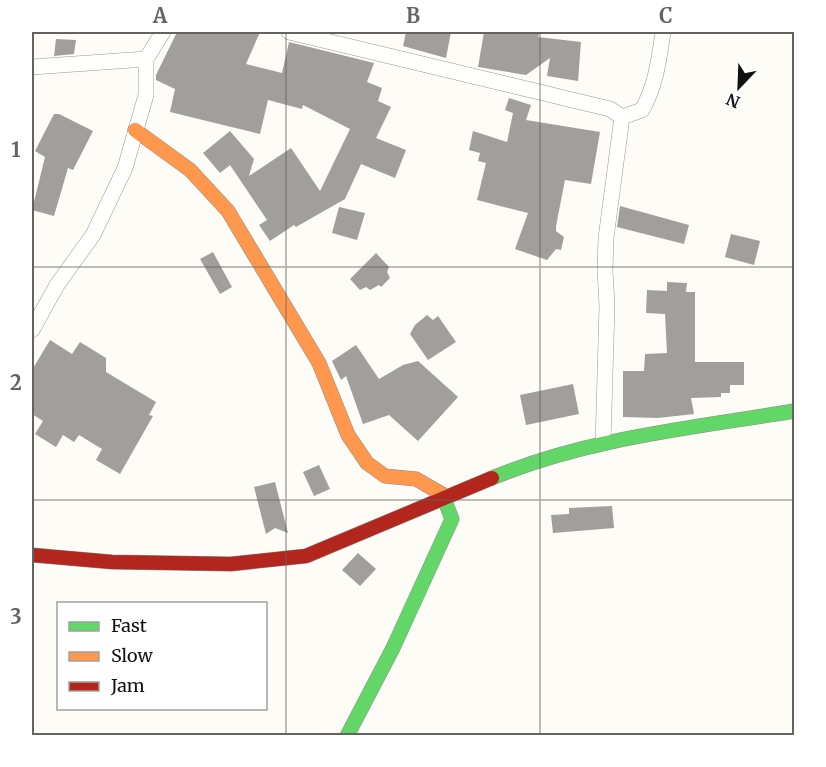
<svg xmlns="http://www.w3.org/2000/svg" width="826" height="767" font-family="Merriweather,serif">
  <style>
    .building { fill: #a19f9c }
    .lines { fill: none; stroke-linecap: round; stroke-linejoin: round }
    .street-casing { stroke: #979795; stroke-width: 16 }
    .fast-casing { stroke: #8e8d8b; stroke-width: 15 }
    .slow-casing { stroke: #8e8d8b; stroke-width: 15 }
    .jam-casing { stroke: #8e8d8b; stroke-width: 15 }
    .street { stroke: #fffffe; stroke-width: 15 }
    .fast { stroke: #63d668; stroke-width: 14 }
    .slow { stroke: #ff974d; stroke-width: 14 }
    .jam { stroke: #b3261e; stroke-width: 14 }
    .grid { fill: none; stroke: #646362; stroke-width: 1.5; stroke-opacity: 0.55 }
    .neatline { fill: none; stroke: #646362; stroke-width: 2 }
    .grid-label { font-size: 20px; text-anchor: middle; font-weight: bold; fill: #646362 }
  </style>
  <rect width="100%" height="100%" fill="#fdfcf7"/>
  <g class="building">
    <path d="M 177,32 L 260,32 L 246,64 L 282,73 L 289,42 L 374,63 L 367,82 L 382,88 L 378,101 L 391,107 L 376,138 L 406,150 L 395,178 L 361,164 L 345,199 L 296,227 L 294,225 L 270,241 L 259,225 L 267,220 L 230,165 L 220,173 L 203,153 L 230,131 L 254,159 L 249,176 L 291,148 L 320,191 L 350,129 L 303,105 L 302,109 L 268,100 L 260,134 L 170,112 L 175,89 L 156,80 L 156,75 Z"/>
    <path d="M 406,32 L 451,32 L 446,58 L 403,46 Z"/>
    <path d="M 484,32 L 540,32 L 538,37 L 581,42 L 578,81 L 547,76 L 550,58 L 526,75 L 478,67 Z"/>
    <path d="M 56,39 L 76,40 L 74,54 L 54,56 Z"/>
    <path d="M 509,98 L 531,105 L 526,120 L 600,132 L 591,184 L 565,180 L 556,226 L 556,231 L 564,237 L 561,250 L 556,249 L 547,260 L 515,249 L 528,213 L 477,200 L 486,163 L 478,161 L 480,153 L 469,150 L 473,131 L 507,142 L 513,113 L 505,110 Z"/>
    <path d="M 54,114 L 59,114 L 93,131 L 73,170 L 68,168 L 54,216 L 32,210 L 45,157 L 35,151 Z"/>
    <path d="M 620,206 L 689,225 L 684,244 L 617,227 Z"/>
    <path d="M 339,207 L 365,213 L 357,240 L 332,233 Z"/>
    <path d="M 731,234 L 760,241 L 754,265 L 725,257 Z"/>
    <path d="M 213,252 L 232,287 L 220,294 L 200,259 Z"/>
    <path d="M 376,253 L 389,267 L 387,272 L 390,278 L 381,287 L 379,285 L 370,290 L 366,287 L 360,290 L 350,279 Z"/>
    <path d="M 667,282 L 687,283 L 686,292 L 695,292 L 695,362 L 744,362 L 744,385 L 730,385 L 730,393 L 721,393 L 721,397 L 691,398 L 694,414 L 658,418 L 623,417 L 623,371 L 644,371 L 645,354 L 667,353 L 665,314 L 646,313 L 647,290 L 667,291 Z"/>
    <path d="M 427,315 L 433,320 L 438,316 L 456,342 L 428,360 L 410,334 L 415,325 Z"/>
    <path d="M 50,340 L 72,354 L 80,342 L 106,358 L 106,372 L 156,402 L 149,415 L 153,416 L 120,474 L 96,460 L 102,449 L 79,435 L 74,442 L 63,435 L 56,447 L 35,434 L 43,421 L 32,414 L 32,370 Z"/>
    <path d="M 356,345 L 379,379 L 403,365 L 418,361 L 458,397 L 418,441 L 389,415 L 363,424 L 346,376 L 341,380 L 332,361 Z"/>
    <path d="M 573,384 L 579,414 L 526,425 L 520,395 Z"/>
    <path d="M 319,465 L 330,489 L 314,496 L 303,472 Z"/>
    <path d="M 275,482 L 288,533 L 275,528 L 266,534 L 254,487 Z"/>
    <path d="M 612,506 L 614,528 L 553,533 L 551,515 L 569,514 L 569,508 Z"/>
    <path d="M 358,553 L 376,569 L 360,586 L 342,570 Z"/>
  </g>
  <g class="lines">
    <defs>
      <g id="street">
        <path d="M 289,32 L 610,109 L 622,117"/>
        <path d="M 32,67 L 146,59"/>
        <path d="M 622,117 L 642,110 C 656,86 659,59 663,32"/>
        <path d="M 32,330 L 57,285 L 93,235 L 125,168 L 146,95 L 146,59 L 163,32"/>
        <path d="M 603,443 L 607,306 L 605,271 L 606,238 L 622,117"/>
      </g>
      <g id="fast">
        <path d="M 492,478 C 588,438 693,428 794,411"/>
        <path d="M 347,736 L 393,648 L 452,519 L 442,494"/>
      </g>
      <path id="slow" d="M 135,130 L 190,170 L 228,211 L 319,363 L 348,435 L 367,463 L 385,476 L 416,479 L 442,494"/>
      <path id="jam" d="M 32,555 L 112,562 L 231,564 L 306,556 L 492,478"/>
    </defs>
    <use href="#street" class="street-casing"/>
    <use href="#fast" class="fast-casing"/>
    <use href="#slow" class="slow-casing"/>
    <use href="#jam" class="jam-casing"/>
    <use href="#street" class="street"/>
    <use href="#fast" class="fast"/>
    <use href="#slow" class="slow"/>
    <use href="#jam" class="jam"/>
  </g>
  <path class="grid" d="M 286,32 L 286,736M 540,32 L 540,736M 32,267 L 794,267M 32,500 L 794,500"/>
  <rect width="826" height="767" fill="none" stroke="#ffffff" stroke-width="66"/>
  <rect x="57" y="602" width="210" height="108" fill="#ffffff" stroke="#a0a0a0" stroke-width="1.5"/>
  <rect x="69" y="622" width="30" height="9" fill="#63d668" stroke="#a0a0a0" stroke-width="1.5"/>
  <text x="111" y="632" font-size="18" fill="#111111">Fast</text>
  <rect x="69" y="652" width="30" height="9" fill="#ff974d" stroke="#a0a0a0" stroke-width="1.5"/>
  <text x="111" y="662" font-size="18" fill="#111111">Slow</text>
  <rect x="69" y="682" width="30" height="9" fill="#b3261e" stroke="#a0a0a0" stroke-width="1.5"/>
  <text x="111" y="692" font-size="18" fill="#111111">Jam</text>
  <g transform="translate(739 87) rotate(203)" stroke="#ffffff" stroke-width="4.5" paint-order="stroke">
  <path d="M0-4.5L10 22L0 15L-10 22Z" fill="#111111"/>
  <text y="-9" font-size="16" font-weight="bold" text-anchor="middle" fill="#111111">N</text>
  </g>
  <rect x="33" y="33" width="760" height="701" class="neatline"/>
  <g class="grid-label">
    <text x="160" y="23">A</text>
    <text x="413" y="23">B</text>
    <text x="666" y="23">C</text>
    <text x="16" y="157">1</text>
    <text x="16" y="390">2</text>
    <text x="16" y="624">3</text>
  </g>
</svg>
